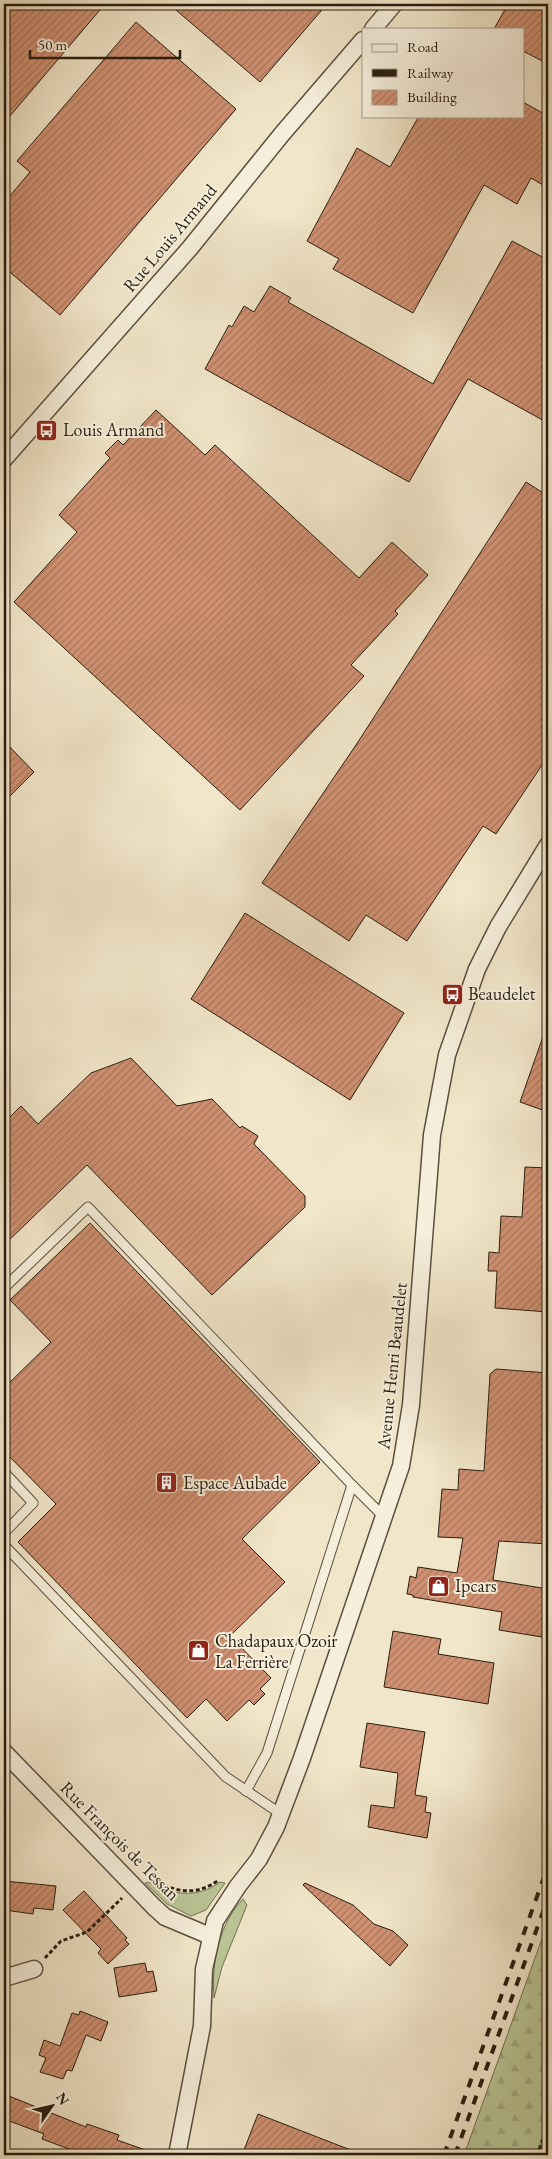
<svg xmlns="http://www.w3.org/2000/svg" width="552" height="2159" font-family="'EB Garamond',serif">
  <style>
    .grass { fill: #bac596; stroke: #727154 }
    .forest { fill: url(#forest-firs); stroke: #727154 }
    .building { fill: url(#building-hatch); stroke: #291d11 }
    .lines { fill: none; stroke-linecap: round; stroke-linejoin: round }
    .lane-casing { stroke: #5b4f3f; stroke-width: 11 }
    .street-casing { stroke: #5b4f3f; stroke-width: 19 }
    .path { stroke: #291d11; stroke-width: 3; stroke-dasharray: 4 2.5; stroke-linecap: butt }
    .lane { stroke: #f6efdc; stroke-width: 9 }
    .street { stroke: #f6efdc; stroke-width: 16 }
    .rail { stroke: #291d11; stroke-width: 4; stroke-dasharray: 9 9; stroke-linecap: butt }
    .labels { text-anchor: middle; stroke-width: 4; stroke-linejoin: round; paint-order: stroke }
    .street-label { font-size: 18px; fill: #291d11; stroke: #f6efdc }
    .poi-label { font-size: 18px; fill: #291d11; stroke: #f6efdc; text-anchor: start }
  </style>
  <defs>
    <pattern id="forest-firs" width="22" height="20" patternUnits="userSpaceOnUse" patternTransform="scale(1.25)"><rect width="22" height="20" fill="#bac596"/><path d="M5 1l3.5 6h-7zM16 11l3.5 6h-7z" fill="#a0a980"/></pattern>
    <pattern id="building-hatch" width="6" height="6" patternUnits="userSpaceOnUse" patternTransform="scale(1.25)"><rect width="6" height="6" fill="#d09172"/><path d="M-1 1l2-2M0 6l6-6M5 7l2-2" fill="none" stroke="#a9765c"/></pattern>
  </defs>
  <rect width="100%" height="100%" fill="#f1e6c9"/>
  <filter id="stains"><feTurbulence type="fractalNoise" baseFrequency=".004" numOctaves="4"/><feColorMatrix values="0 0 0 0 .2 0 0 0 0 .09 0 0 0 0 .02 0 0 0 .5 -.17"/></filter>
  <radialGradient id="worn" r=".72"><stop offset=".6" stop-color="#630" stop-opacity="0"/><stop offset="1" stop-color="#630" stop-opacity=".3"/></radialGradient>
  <g class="grass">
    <path d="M 149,1882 C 172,1895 198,1899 220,1882 L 225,1883 L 206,1910 L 191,1916 L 167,1904 L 145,1883 Z"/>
    <path d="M 243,1899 L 247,1905 L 222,1967 L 214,1998 C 211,1965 219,1923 243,1899 Z"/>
  </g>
  <path class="forest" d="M 548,1922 L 548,2155 L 464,2155 Z"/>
  <g class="building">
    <path d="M 4,4 L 105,4 L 4,123 Z"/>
    <path d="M 169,4 L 327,4 L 260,82 Z"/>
    <path d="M 508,4 L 548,4 L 548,64 L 523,51 L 523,29 L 494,29 Z"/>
    <path d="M 136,22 L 236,109 L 60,315 L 4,267 L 4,203 L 30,172 L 17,161 Z"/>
    <path d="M 523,102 L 548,116 L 548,188 L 531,178 L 517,204 L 484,185 L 413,313 L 333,269 L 339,259 L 307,241 L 357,148 L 390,167 L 419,116 L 523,116 Z"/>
    <path d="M 512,241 L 548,260 L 548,423 L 468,379 L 409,482 L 205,369 L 229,325 L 232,327 L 244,306 L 254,312 L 270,286 L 291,298 L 288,302 L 433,384 Z"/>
    <path d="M 156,410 L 205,455 L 215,445 L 359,578 L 392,542 L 428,575 L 395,611 L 398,614 L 351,665 L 364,676 L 240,810 L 14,602 L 77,532 L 59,515 L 110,458 L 105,453 L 118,440 L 123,445 Z"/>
    <path d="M 526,482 L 548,496 L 548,756 L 496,834 L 483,826 L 407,941 L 366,915 L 349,941 L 262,883 L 356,745 Z"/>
    <path d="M 4,741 L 34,772 L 4,802 Z"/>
    <path d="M 245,913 L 404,1013 L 350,1100 L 191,999 Z"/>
    <path d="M 546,1028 L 548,1029 L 548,1112 L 520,1102 Z"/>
    <path d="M 131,1058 L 177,1106 L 212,1099 L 240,1128 L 242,1126 L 258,1136 L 254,1144 L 305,1196 L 305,1207 L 212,1295 L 87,1165 L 4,1245 L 4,1123 L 21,1106 L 38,1124 L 91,1073 Z"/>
    <path d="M 525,1167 L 548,1168 L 548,1312 L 495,1308 L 497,1271 L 488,1271 L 489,1252 L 499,1253 L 501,1216 L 522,1217 Z"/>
    <path d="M 90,1223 L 320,1462 L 242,1539 L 285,1582 L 230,1636 L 271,1678 L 260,1689 L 265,1694 L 254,1705 L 249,1700 L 227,1721 L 206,1699 L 187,1718 L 18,1542 L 56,1504 L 4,1451 L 4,1388 L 51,1342 L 10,1300 Z"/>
    <path d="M 496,1369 L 548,1373 L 548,1544 L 499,1541 L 493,1580 L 548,1589 L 548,1638 L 499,1630 L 502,1612 L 413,1597 L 413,1595 L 407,1594 L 410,1576 L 416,1578 L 418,1567 L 457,1573 L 463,1538 L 438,1537 L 442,1489 L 458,1490 L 459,1469 L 484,1471 L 490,1374 Z"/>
    <path d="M 393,1631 L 441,1639 L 438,1654 L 494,1663 L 488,1704 L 384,1687 Z"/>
    <path d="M 367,1723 L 425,1732 L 415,1795 L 427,1797 L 425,1812 L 431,1813 L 427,1838 L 368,1827 L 371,1805 L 394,1808 L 398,1773 L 360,1767 Z"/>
    <path d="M 4,1881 L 56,1886 L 53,1910 L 34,1908 L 33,1914 L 5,1910 Z"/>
    <path d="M 305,1883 L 353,1905 L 374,1924 L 393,1931 L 408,1945 L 390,1966 L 303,1885 Z"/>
    <path d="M 84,1891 L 127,1938 L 125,1940 L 129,1944 L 108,1964 L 98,1953 L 101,1949 L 63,1910 Z"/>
    <path d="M 145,1963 L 147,1972 L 153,1971 L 157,1991 L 119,1997 L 114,1968 Z"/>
    <path d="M 80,2011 L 108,2022 L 101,2041 L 86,2035 L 72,2071 L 67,2070 L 63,2079 L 40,2072 L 46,2058 L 39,2055 L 44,2040 L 60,2046 L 72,2013 L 79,2015 Z"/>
    <path d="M 4,2094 L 86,2127 L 87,2124 L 119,2135 L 117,2140 L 154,2153 L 154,2155 L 105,2155 L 88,2150 L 85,2155 L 42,2139 L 44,2134 L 4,2119 Z"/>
    <path d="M 258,2114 L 361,2154 L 361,2155 L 242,2155 Z"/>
  </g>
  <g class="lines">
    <defs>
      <g id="lane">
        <path d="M 4,1288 L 88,1207 L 352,1485 L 267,1753 L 246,1791"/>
        <path d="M 4,1472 L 33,1503 L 4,1533"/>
        <path d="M 352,1485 L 384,1517"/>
        <path d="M 4,1545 L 226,1777 L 281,1814"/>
      </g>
      <g id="street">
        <path d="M 373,29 L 394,4"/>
        <path d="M 4,459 L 190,248 L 282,134 L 363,40"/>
        <path d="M 4,1752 L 154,1907 L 165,1917 L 210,1936"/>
        <path d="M 4,1978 L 34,1969"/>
        <path d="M 177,2155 L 202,2026 L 204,1969 L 215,1921 L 238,1886 L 259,1859 L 276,1827 L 302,1758 L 401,1466 L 411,1405 L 432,1135 L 447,1055 L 477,969 L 498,927 L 548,845"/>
      </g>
    </defs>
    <use href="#lane" class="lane-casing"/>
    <use href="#street" class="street-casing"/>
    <g class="path">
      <path d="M 158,1883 C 182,1893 197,1895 219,1880"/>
      <path d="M 45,1958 L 61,1941 L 87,1932 L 122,1898"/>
      <path d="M 537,2155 L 548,2125"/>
    </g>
    <use href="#lane" class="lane"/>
    <use href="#street" class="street"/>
    <g class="rail">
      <path d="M 444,2155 L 548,1866"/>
      <path d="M 455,2155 L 548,1898"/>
    </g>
  </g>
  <defs>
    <symbol id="bus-square" viewBox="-11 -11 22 22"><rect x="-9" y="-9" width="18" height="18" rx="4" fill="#8f2418" stroke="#f6efdc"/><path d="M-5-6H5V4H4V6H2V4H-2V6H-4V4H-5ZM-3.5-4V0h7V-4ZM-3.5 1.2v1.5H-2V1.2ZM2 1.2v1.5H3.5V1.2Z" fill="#fff"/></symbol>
    <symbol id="building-square" viewBox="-11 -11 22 22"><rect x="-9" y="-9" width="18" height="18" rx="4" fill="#8f2418" stroke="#f6efdc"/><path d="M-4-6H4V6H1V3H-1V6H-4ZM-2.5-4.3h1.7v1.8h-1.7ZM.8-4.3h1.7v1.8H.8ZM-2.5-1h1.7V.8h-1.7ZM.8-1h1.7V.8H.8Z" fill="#fff"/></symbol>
    <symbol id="shop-square" viewBox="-11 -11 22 22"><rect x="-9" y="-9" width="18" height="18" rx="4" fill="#8f2418" stroke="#f6efdc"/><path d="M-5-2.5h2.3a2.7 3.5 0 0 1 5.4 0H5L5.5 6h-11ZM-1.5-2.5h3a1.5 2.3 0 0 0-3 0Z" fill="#fff"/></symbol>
  </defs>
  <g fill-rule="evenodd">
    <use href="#bus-square" x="34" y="418" width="25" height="25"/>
    <use href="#bus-square" x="440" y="982" width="25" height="25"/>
    <use href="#building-square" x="154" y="1470" width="25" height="25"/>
    <use href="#shop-square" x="426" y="1574" width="25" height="25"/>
    <use href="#shop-square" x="186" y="1638" width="25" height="25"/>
  </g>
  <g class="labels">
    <g class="street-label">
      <text transform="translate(170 238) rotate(-50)" y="6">Rue Louis Armand</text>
      <text transform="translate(392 1366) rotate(-84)" y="6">Avenue Henri Beaudelet</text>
      <text transform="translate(120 1841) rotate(45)" y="6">Rue François de Tessan</text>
    </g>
    <g class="poi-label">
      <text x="63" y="436">Louis Armand</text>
      <text x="468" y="1000">Beaudelet</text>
      <text x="183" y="1489">Espace Aubade</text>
      <text x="455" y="1592">Ipcars</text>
      <text x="215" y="1647">Chadapaux Ozoir<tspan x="215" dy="21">La Ferrière</tspan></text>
    </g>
  </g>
  <rect width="552" height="2159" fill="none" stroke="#f1e6c9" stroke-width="20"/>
  <rect x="5" y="5" width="542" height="2149" fill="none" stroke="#291d11" stroke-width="2.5"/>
  <rect x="10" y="10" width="532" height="2139" fill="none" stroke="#291d11"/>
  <rect x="362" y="28" width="162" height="90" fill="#f6efdc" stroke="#a49b8b"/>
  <rect x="372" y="44" width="25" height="8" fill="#f6efdc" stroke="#a49b8b"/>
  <text x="407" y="52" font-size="15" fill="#291d11">Road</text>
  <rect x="372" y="69" width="25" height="8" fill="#291d11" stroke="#a49b8b"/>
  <text x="407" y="78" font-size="15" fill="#291d11">Railway</text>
  <rect x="372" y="90" width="25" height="15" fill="url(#building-hatch)" stroke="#a49b8b"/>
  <text x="407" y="102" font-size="15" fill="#291d11">Building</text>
  <g transform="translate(52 2106) rotate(56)" stroke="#f6efdc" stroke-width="4" paint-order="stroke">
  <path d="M0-4L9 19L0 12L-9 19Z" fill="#291d11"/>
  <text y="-8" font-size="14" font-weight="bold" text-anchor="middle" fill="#291d11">N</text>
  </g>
  <path d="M30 50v8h150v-8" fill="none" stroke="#291d11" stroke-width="2.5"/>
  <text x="38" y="50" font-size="15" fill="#291d11" stroke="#f6efdc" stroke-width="4" paint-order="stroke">50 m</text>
  <rect width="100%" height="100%" filter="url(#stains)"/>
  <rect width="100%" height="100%" fill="url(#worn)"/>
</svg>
